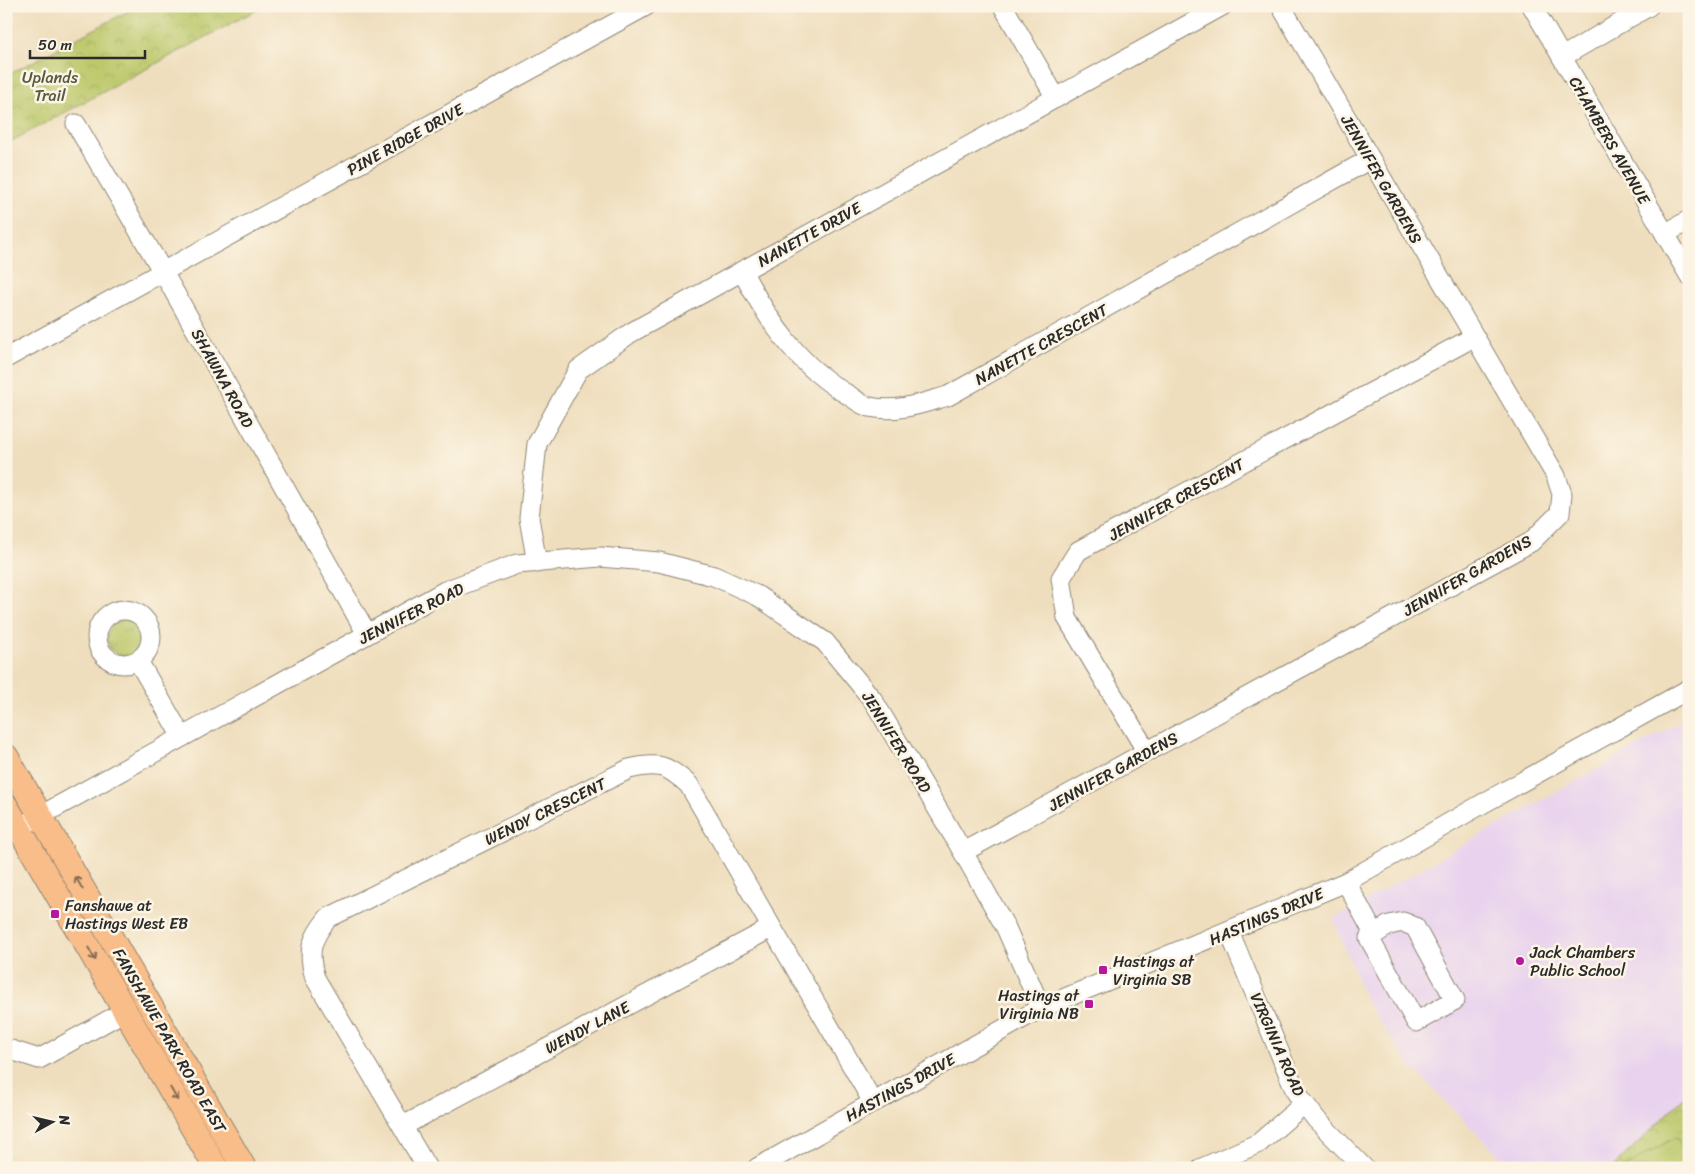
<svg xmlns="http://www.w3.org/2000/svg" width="1695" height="1174" font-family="Sriracha,sans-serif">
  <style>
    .built { fill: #e8d2ee }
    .grass { fill: url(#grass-tufts); stroke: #747a4a }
    .park { fill: url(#park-crowns); stroke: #747a4a }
    .garden { fill: #bcc86a; stroke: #747a4a }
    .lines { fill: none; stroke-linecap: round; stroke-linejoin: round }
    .minor-casing { stroke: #8d8474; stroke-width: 21 }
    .major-casing { stroke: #8d8474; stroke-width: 26 }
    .minor { stroke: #fff; stroke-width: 19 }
    .major { stroke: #f8bd89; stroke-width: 24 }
    .oneway { stroke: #876d55 }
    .poi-dot { fill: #b5179e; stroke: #fcf5e5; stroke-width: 2 }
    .labels { text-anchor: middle; stroke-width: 5; stroke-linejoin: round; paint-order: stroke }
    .park-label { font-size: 16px; fill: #565a3e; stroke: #fcf5e5 }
    .street-label { font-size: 16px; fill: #2b2b2b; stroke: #fcf5e5 }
    .poi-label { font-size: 16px; fill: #2b2b2b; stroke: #fcf5e5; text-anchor: start }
  </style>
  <defs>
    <pattern id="grass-tufts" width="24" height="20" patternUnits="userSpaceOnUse" patternTransform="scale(1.25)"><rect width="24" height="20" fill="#bcc86a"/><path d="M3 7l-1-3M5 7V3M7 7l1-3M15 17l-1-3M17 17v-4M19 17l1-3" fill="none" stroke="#a2ac5c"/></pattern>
    <pattern id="park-crowns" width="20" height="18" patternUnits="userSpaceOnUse" patternTransform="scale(1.25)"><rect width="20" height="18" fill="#bcc86a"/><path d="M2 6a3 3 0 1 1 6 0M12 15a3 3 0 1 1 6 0" fill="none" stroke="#a2ac5c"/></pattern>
  </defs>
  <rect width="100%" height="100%" fill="#fcf5e5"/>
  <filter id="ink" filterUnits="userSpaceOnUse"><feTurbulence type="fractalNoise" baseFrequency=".02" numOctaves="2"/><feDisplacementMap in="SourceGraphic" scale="10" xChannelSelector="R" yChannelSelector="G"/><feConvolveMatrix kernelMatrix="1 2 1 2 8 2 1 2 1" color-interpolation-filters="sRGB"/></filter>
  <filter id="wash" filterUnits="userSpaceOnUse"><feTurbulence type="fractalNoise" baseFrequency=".0096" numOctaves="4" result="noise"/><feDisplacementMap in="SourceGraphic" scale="20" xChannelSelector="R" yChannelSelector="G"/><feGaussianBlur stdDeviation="1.12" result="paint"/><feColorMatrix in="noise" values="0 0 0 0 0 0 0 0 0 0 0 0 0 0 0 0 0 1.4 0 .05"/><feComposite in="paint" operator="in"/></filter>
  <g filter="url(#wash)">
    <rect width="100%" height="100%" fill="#efdebd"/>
    <path class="built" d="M 1689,717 L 1689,1093 L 1612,1168 L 1511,1168 L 1409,1064 L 1367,1003 L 1333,919 Z"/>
    <circle class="grass" cx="125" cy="638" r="18"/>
    <g class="park">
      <path d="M 138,6 L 264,6 L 6,144 L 6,76 Z"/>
      <path d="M 1689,1093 L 1689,1168 L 1612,1168 Z"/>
    </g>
    <path class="garden" d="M 1676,1137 L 1689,1158 L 1689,1168 L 1623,1168 Z"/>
  </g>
  <g filter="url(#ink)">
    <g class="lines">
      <defs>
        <g id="minor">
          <path d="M 1003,6 L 1056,98"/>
          <path d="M 1532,6 L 1689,275"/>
          <path d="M 1562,57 L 1649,6"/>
          <path d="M 76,124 L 163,272 L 367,634"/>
          <path d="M 1665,234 L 1689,220"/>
          <path d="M 742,271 C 769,322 799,367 850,396 C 856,400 863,406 870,407 C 897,413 923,403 948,396 L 1370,159"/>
          <path d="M 6,358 L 646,6"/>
          <path d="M 537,563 L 529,518 L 537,444 L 578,370 L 632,332 L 1222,6"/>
          <circle cx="124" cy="637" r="27"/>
          <path d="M 138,661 L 182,737"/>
          <path d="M 1147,752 L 1067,618 L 1061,578 L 1078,551 L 1474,337"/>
          <path d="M 6,835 L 445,591 L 517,564 L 600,557 L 659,562 L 714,576 L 758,596 L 825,642 L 873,700 L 963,852 L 1006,928 L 1041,1008"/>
          <path d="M 963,852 L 1531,542 L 1560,513 L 1562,494 L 1556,476 L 1281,6"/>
          <path d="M 1346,882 L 1374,934"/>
          <path d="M 1403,922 L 1415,927 L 1455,1000 L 1416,1022 L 1369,938 L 1389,925 Z"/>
          <path d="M 1229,931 L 1296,1092 L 1316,1119 L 1364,1168"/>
          <path d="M 6,1052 L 11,1050 L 39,1059 L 125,1011"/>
          <path d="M 403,1126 L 771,928"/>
          <path d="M 427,1168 L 315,978 C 307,951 311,939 328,918 L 629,769 C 659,762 667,765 689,785 L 873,1102"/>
          <path d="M 757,1168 L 1041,1008 L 1346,882 L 1482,804 L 1689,689"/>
          <path d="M 1202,1168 L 1259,1143 L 1304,1104"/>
        </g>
        <g id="major">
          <path d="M 6,756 L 244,1168"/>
          <path d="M 6,806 L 216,1168"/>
        </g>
      </defs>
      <use href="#minor" class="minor-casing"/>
      <use href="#major" class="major-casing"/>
      <use href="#minor" class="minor"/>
      <use href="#major" class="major"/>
    </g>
    <defs><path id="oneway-shaft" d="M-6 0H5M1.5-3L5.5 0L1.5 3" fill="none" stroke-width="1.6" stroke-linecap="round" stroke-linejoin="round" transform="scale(1.25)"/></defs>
    <g class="oneway">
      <use href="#oneway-shaft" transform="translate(79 883) rotate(-120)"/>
      <use href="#oneway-shaft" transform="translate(92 954) rotate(60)"/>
      <use href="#oneway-shaft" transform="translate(174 1094) rotate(60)"/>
    </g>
  </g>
  <g class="poi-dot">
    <rect x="50" y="909" width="10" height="10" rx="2.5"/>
    <circle cx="1520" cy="961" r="5"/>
    <rect x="1098" y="965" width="10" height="10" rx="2.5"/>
    <rect x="1084" y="999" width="10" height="10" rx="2.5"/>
  </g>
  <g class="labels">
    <g class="park-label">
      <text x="50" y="83">Uplands<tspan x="50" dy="18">Trail</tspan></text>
    </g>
    <g class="street-label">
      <text transform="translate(405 139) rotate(-29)" y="6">PINE RIDGE DRIVE</text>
      <text transform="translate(1610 140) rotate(60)" y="6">CHAMBERS AVENUE</text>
      <text transform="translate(1382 179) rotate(60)" y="6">JENNIFER GARDENS</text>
      <text transform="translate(809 234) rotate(-29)" y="6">NANETTE DRIVE</text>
      <text transform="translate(1041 344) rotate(-29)" y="6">NANETTE CRESCENT</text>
      <text transform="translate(223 378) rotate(61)" y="6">SHAWNA ROAD</text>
      <text transform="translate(1176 499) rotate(-29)" y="6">JENNIFER CRESCENT</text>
      <text transform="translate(1467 575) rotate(-30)" y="6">JENNIFER GARDENS</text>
      <text transform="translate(411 613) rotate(-27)" y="6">JENNIFER ROAD</text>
      <text transform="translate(897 742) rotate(58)" y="6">JENNIFER ROAD</text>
      <text transform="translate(1113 771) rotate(-29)" y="6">JENNIFER GARDENS</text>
      <text transform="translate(545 811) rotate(-26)" y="6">WENDY CRESCENT</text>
      <text transform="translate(1266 916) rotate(-23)" y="6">HASTINGS DRIVE</text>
      <text transform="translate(587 1027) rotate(-28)" y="6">WENDY LANE</text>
      <text transform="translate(170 1040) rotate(60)" y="6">FANSHAWE PARK ROAD EAST</text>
      <text transform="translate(1278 1044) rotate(66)" y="6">VIRGINIA ROAD</text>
      <text transform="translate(900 1087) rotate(-29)" y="6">HASTINGS DRIVE</text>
    </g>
    <g class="poi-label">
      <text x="65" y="911">Fanshawe at<tspan x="65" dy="18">Hastings West EB</tspan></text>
      <text x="1530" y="958">Jack Chambers<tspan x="1530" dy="18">Public School</tspan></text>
      <text x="1113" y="967">Hastings at<tspan x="1113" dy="18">Virginia SB</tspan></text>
      <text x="1079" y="1001" text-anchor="end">Hastings at<tspan x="1079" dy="18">Virginia NB</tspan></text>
    </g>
  </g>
  <rect width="1695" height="1174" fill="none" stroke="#fcf5e5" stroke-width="25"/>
  <g transform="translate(52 1122) rotate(82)" stroke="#fcf5e5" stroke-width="4" paint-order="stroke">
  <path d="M0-4L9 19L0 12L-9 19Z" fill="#2b2b2b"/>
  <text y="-8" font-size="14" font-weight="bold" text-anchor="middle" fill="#2b2b2b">N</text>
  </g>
  <path d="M30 50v8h115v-8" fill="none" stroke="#2b2b2b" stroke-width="2.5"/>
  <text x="38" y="50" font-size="15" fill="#2b2b2b" stroke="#fcf5e5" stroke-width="4" paint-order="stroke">50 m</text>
</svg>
